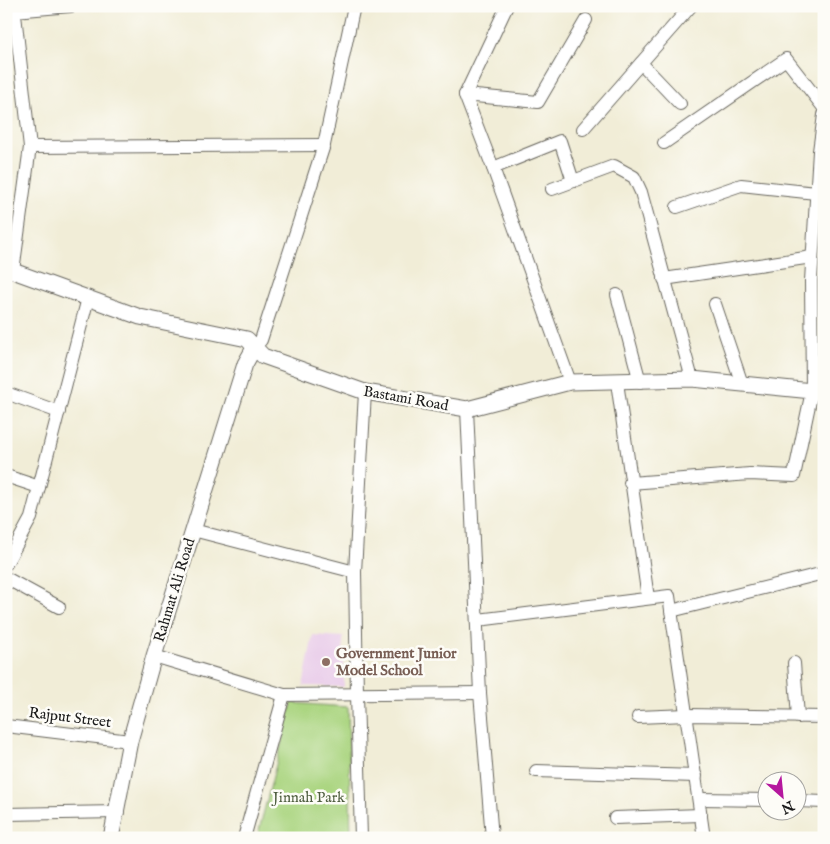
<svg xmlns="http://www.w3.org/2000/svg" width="830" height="844" font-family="'IM FELL English',serif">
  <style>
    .built { fill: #ebd1eb }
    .park { fill: #abd581; stroke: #64784e }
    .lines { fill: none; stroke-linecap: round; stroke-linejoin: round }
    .minor-casing { stroke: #67655d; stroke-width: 14 }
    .tertiary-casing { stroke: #67655d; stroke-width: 17 }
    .minor { stroke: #fff; stroke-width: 12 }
    .tertiary { stroke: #fff; stroke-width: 15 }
    .education-dot { fill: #8d6e63; stroke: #fdfcf7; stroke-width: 2 }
    .labels { text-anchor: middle; stroke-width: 5; stroke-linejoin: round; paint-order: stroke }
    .street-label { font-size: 15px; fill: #1c1c1c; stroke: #fdfcf7 }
    .education-label { font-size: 15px; font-weight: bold; fill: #785e54; stroke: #fdfcf7; text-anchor: start }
    .park-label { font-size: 15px; fill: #4e5d3f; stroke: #fdfcf7 }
  </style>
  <rect width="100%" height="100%" fill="#fdfcf7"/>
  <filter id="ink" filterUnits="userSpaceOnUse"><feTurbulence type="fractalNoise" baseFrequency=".02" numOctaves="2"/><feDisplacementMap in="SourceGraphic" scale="10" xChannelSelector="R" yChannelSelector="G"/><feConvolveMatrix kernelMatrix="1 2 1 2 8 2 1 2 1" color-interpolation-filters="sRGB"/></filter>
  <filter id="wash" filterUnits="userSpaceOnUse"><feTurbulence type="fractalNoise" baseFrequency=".0096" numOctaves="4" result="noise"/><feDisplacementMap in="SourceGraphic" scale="20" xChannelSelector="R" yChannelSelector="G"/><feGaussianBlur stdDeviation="1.12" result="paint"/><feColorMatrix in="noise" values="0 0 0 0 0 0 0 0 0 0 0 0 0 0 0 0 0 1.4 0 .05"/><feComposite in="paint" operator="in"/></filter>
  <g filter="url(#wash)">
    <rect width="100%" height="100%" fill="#f1edd7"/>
    <path class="built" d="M 313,635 L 343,637 L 344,687 L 303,686 Z"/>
    <path class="park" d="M 292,703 L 348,707 L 351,838 L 257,838 Z"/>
  </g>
  <g filter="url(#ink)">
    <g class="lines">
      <defs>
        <g id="minor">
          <path d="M 507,6 L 465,95 L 493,168 L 570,382"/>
          <path d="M 14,11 L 71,6"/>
          <path d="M 641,63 L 680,104"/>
          <path d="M 465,95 L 538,102 L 586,20"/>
          <path d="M 583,129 L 691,6"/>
          <path d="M 664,143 L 786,59 L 824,108"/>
          <path d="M 30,147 L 324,145"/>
          <path d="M 493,168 L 560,141 L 573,181"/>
          <path d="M 552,189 L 614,166 L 634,177 L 641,192 L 692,379"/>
          <path d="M 677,207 L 741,185 L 816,193"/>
          <path d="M 13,271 L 30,147 L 14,6"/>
          <path d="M 664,279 L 812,257"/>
          <path d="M 617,295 L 640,382"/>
          <path d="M 715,304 L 742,384"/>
          <path d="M 254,348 L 261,340 L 324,145 L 354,6"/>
          <path d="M 617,382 L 648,598"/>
          <path d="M 6,393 L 59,412"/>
          <path d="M 467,409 L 480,693 L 492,838"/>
          <path d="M 6,476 L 39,487"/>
          <path d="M 630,483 L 750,474 L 794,476 L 812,391 L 811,281 L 819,151 L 824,115"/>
          <path d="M 193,530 L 355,572"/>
          <path d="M 6,564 L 31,518 L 88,298"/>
          <path d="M 6,578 L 59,607"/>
          <path d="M 671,611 L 824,573"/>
          <path d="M 478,620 L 669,596 L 704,838"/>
          <path d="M 154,656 L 284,695 L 480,693"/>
          <path d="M 794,663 L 798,717"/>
          <path d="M 638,717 L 687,715 L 824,717"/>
          <path d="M 6,726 L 130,741"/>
          <path d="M 536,771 L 696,776"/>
          <path d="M 700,799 L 768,800"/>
          <path d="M 798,801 L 824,802"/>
          <path d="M 6,814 L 118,812"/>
          <path d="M 615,818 L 701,815"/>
          <path d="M 244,838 L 284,695"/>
          <path d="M 361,838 L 357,694 L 355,572 L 365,392"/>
        </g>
        <g id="tertiary">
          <path d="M 6,271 L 13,271 L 140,317 L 247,339 L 263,356 L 365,392 L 467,409 L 570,382 L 692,379 L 812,391 L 824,394"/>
          <path d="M 111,838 L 130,741 L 154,656 L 245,364 L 254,348"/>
        </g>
      </defs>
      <use href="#minor" class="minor-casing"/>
      <use href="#tertiary" class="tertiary-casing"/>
      <use href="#minor" class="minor"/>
      <use href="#tertiary" class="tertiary"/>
    </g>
  </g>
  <circle class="education-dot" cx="326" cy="662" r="5"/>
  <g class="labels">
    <g class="street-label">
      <text transform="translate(406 398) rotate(10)" y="5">Bastami Road</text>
      <text transform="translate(174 590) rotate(-73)" y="5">Rahmat Ali Road</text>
      <text transform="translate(70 717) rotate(7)" y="5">Rajput Street</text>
    </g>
    <g class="education-label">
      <text x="336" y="658">Government Junior<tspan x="336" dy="17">Model School</tspan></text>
    </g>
    <g class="park-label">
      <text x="309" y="802">Jinnah Park</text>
    </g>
  </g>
  <rect width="830" height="844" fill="none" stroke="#fdfcf7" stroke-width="25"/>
  <g transform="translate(782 796) rotate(153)"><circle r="24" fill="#fdfcf7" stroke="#a3a29f"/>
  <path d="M0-4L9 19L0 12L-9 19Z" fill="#b5179e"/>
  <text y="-8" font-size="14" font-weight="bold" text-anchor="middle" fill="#1c1c1c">N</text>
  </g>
</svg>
